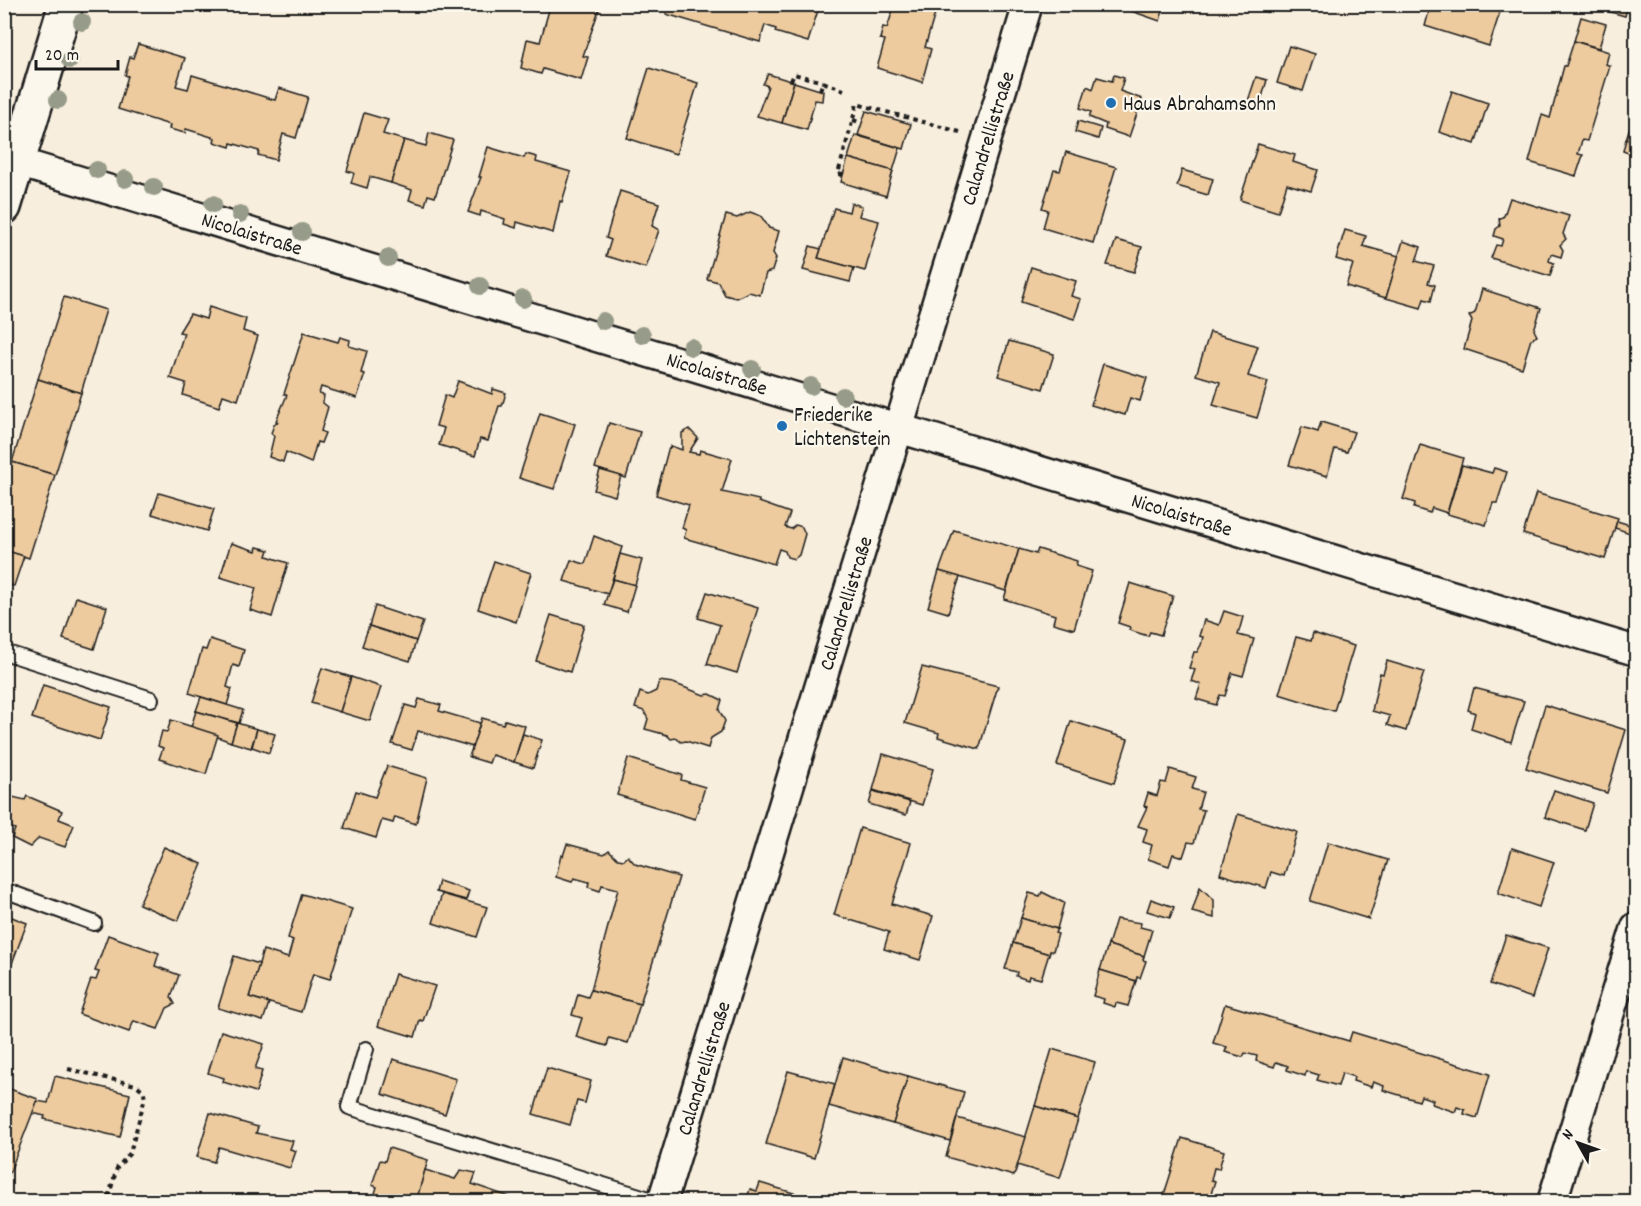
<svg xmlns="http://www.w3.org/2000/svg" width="1641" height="1206" font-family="Dekko,sans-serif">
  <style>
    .building { fill: #edcb9f; stroke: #1c1c1c; stroke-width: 1.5 }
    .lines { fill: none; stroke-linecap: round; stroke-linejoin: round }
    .lane-casing { stroke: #1c1c1c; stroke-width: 18 }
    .street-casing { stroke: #1c1c1c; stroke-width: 33 }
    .secondary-casing { stroke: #1c1c1c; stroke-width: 38 }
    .path { stroke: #1c1c1c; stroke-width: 4; stroke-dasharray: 4.5 4.5; stroke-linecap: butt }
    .lane { stroke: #fbf7ec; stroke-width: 14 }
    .street { stroke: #fbf7ec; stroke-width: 28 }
    .secondary { stroke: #fbf7ec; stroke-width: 33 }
    .tree { fill: #979b89 }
    .poi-dot { fill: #1f6fb2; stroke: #fbf7ec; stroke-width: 2 }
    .labels { text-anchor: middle; stroke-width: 4.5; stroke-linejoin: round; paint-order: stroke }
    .poi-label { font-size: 21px; fill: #1c1c1c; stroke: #fbf7ec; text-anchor: start }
    .street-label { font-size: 21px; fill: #1c1c1c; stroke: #fbf7ec }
  </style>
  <rect width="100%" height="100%" fill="#f8eedd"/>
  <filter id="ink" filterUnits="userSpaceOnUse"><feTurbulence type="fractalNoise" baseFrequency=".0167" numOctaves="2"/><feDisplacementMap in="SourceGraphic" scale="12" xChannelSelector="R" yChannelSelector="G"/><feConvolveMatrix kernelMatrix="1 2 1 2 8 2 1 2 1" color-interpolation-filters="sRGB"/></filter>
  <g filter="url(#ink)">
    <g class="building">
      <path d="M 546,4 L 601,4 L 583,56 L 588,57 L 581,80 L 543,69 L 541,74 L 521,68 L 527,39 L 540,42 L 549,10 L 545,9 Z"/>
      <path d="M 669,4 L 820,4 L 808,42 L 775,32 L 776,29 L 765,25 L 760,42 L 666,14 Z"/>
      <path d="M 895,4 L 928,4 L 937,7 L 925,47 L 931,49 L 922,82 L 877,68 L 885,40 L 880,39 L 883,27 L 887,28 Z"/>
      <path d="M 1111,4 L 1165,4 L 1160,21 Z"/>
      <path d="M 1243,4 L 1270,4 L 1267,12 Z"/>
      <path d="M 1431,4 L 1502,6 L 1489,46 L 1425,26 Z"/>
      <path d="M 1597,4 L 1628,4 L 1625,16 L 1596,8 Z"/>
      <path d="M 1581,17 L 1606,24 L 1599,48 L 1574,41 Z"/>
      <path d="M 1574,41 L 1609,52 L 1606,64 L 1610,66 L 1587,141 L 1582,140 L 1578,154 L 1583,155 L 1576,176 L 1529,162 L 1542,115 L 1550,118 L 1564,66 L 1566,66 Z"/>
      <path d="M 138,44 L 185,58 L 176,86 L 188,89 L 192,75 L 275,100 L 279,88 L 308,97 L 296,138 L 283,134 L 276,160 L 258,155 L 259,151 L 231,143 L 230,147 L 214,142 L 215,138 L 186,129 L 185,133 L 169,129 L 170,125 L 118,109 L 128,76 L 125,75 L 130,57 L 133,58 Z"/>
      <path d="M 1289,46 L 1315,54 L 1303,91 L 1277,83 Z"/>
      <path d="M 649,68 L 698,83 L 676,154 L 627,138 Z"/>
      <path d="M 768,74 L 794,82 L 782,123 L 757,116 L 768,86 L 763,84 Z"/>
      <path d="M 1114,75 L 1124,78 L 1120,91 L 1142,99 L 1129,137 L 1105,129 L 1106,124 L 1089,117 L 1091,112 L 1080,108 L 1087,86 L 1093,89 L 1097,77 L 1112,81 Z"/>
      <path d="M 1256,77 L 1267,80 L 1260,104 L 1248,101 Z"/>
      <path d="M 794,82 L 823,91 L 822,101 L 815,100 L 807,130 L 782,123 Z"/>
      <path d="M 1452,91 L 1488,103 L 1475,144 L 1439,132 Z"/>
      <path d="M 866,111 L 911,124 L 904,149 L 858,135 Z"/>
      <path d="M 364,113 L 388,120 L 383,134 L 404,140 L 391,183 L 370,177 L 367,188 L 351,183 L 354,173 L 347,171 Z"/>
      <path d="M 1078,121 L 1101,128 L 1098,139 L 1075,132 Z"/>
      <path d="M 1631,124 L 1636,126 L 1636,142 L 1626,139 Z"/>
      <path d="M 429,133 L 453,140 L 435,197 L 428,195 L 425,205 L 409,200 L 412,190 L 391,183 L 404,140 L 426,146 Z"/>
      <path d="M 855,135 L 900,148 L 893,171 L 848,158 Z"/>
      <path d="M 1626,139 L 1636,142 L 1636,156 L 1623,151 Z"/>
      <path d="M 1258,144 L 1295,155 L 1293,162 L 1318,170 L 1311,191 L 1287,184 L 1278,212 L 1240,200 Z"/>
      <path d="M 488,147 L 524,158 L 526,154 L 537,157 L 536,162 L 571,172 L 562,202 L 560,201 L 553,233 L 517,222 L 516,228 L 504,224 L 505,219 L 481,211 L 480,216 L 468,212 L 481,177 L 479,177 Z"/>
      <path d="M 1066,152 L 1116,167 L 1093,243 L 1043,228 L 1048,210 L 1042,208 L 1054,170 L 1060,171 Z"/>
      <path d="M 848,158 L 893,171 L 886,196 L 841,182 Z"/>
      <path d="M 1182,170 L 1213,179 L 1208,195 L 1177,186 Z"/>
      <path d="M 620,191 L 659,203 L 652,226 L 659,230 L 646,268 L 606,256 L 611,240 L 606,238 Z"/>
      <path d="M 1510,198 L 1569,216 L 1563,234 L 1566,239 L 1560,245 L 1563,250 L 1561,257 L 1551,254 L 1549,261 L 1554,263 L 1550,276 L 1491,258 L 1496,245 L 1501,246 L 1503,239 L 1494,236 L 1496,229 L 1500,226 L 1499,219 L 1504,216 Z"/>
      <path d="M 851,203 L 862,206 L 859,216 L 879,221 L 865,271 L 818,258 L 834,208 L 849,212 Z"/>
      <path d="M 750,212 L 761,216 L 769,228 L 779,231 L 773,253 L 776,258 L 772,271 L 766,273 L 760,295 L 749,292 L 736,298 L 725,295 L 718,282 L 707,279 L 726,215 L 737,218 Z"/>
      <path d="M 1345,230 L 1366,236 L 1363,246 L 1399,256 L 1386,298 L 1346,286 L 1353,264 L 1336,259 Z"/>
      <path d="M 1116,240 L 1142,247 L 1134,272 L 1107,265 Z"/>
      <path d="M 1403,241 L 1421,247 L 1416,261 L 1434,266 L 1428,283 L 1435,285 L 1431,301 L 1424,299 L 1421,308 L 1386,298 Z"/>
      <path d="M 810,246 L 821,249 L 818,258 L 854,268 L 850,282 L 803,270 Z"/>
      <path d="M 1031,267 L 1076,281 L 1071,296 L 1081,299 L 1074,319 L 1021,302 Z"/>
      <path d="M 1482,289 L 1541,308 L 1534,330 L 1537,336 L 1531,339 L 1522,368 L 1464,349 L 1472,321 L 1469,316 L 1475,313 Z"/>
      <path d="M 64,297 L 106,310 L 81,393 L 38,379 Z"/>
      <path d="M 209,307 L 246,319 L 243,331 L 258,336 L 238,400 L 223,395 L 219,407 L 183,395 L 186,383 L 170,378 L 184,333 L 179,332 L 190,314 L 206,319 Z"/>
      <path d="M 304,332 L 338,342 L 340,337 L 350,340 L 349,346 L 367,351 L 361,373 L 365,374 L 357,398 L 321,387 L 319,394 L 324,395 L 323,403 L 328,407 L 321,431 L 325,433 L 321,443 L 317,442 L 311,463 L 286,452 L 283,462 L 269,457 L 274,436 L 271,433 L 274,425 L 278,422 L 276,421 L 287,395 L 284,394 Z"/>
      <path d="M 1210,332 L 1258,346 L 1248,376 L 1268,382 L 1257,418 L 1213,405 L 1220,382 L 1196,375 Z"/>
      <path d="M 1009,341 L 1054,354 L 1043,389 L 998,376 Z"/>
      <path d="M 1103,364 L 1147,378 L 1140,401 L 1130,398 L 1125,415 L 1091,405 Z"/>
      <path d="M 38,379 L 81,393 L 55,475 L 12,462 Z"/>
      <path d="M 458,381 L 492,394 L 493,389 L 506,393 L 502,406 L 499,406 L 488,441 L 480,439 L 475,456 L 439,445 L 444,428 L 436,426 L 445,395 L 452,398 Z"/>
      <path d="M 540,413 L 575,424 L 554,489 L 519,478 Z"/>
      <path d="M 1321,422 L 1354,432 L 1347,452 L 1335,449 L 1327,476 L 1289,465 L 1302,427 L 1318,432 Z"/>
      <path d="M 609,423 L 640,432 L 626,478 L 595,468 Z"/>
      <path d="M 689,429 L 698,438 L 689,452 L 699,454 L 700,450 L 732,459 L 722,492 L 759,500 L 759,502 L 790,513 L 785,527 L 791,529 L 796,525 L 802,527 L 805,534 L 799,555 L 794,559 L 787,557 L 785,551 L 779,549 L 774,564 L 684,538 L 686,530 L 682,528 L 689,505 L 656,495 L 668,450 L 671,446 L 682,450 L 682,433 Z"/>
      <path d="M 1420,445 L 1463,458 L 1447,513 L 1432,508 L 1430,513 L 1414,508 L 1415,503 L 1403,499 Z"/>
      <path d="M 12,462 L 55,475 L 29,558 L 4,550 L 4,487 Z"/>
      <path d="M 1462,465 L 1492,473 L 1494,468 L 1507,472 L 1497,503 L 1493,503 L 1486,525 L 1447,514 Z"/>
      <path d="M 600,470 L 621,476 L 615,496 L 594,490 Z"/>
      <path d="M 159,493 L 214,509 L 207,531 L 152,514 Z"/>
      <path d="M 1536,493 L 1618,518 L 1605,559 L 1523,534 Z"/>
      <path d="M 1636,513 L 1636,535 L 1615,528 L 1617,521 L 1633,526 Z"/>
      <path d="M 954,530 L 1019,549 L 1006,591 L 939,571 Z"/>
      <path d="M 594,536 L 622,547 L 608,594 L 564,581 L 571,560 L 585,564 Z"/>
      <path d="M 231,543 L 256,551 L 257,547 L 269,550 L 267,556 L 288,563 L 272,617 L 250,610 L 256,588 L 220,577 Z"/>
      <path d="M 1019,549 L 1036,554 L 1038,549 L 1077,561 L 1076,566 L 1092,571 L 1074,629 L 1053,623 L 1055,615 L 1004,599 Z"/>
      <path d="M 4,550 L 24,556 L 14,586 L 4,584 Z"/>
      <path d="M 620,554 L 642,560 L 635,585 L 613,579 Z"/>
      <path d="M 494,561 L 531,573 L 516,622 L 478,609 Z"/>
      <path d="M 939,571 L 960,577 L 948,613 L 928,607 Z"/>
      <path d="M 613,579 L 635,585 L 627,612 L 604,605 Z"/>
      <path d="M 1130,583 L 1173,596 L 1161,635 L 1150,632 L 1148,636 L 1129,630 L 1130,627 L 1118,623 Z"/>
      <path d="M 707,592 L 758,608 L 737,673 L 707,664 L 720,625 L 698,618 Z"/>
      <path d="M 76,597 L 107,607 L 94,649 L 63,639 Z"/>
      <path d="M 375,606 L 423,622 L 416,641 L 369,626 Z"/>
      <path d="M 1224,611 L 1243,617 L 1238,635 L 1254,639 L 1243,676 L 1232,673 L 1225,696 L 1220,695 L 1216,705 L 1196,699 L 1201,684 L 1191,681 L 1195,670 L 1189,668 L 1194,652 L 1197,652 L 1201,645 L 1203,637 L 1199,636 L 1204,620 L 1219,625 Z"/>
      <path d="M 551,615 L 584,625 L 570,672 L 536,661 Z"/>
      <path d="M 369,626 L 416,641 L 410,661 L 362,646 Z"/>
      <path d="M 1313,633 L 1354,646 L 1334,711 L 1279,694 L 1296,637 L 1311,641 Z"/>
      <path d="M 210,639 L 244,650 L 239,667 L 233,665 L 227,687 L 232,689 L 227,705 L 189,693 L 202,649 L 206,650 Z"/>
      <path d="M 1387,661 L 1424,672 L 1406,731 L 1387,725 L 1390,716 L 1372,711 L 1380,673 L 1383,674 Z"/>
      <path d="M 922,667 L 998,686 L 979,749 L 938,737 L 939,733 L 905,723 Z"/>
      <path d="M 322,668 L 351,677 L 340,712 L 311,703 Z"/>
      <path d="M 351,677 L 381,687 L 370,721 L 340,712 Z"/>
      <path d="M 659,681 L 673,683 L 704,695 L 710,694 L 722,700 L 719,710 L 725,721 L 721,732 L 711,738 L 708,748 L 686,741 L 681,742 L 676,738 L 671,739 L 667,735 L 645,729 L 648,719 L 644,711 L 635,708 L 640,692 L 648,695 L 656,691 Z"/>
      <path d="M 43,685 L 111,707 L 100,740 L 32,718 Z"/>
      <path d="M 1474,688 L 1524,701 L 1511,742 L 1471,729 L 1475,713 L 1468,710 Z"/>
      <path d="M 201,697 L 243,710 L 239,723 L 196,711 Z"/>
      <path d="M 419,699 L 441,705 L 439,711 L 480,723 L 473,747 L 418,731 L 412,750 L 392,744 L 405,705 L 416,708 Z"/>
      <path d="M 1545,705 L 1626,730 L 1607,793 L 1526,768 Z"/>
      <path d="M 196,711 L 237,723 L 231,742 L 191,727 Z"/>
      <path d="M 482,718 L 503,724 L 505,720 L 525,726 L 514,762 L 492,755 L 489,763 L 469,757 Z"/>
      <path d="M 171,720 L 218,735 L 206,774 L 159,759 L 163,748 L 158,746 L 162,731 L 167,732 Z"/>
      <path d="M 1071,721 L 1128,739 L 1114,783 L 1057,765 Z"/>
      <path d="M 237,723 L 257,729 L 251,748 L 231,742 Z"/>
      <path d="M 257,729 L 275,734 L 269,753 L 252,747 Z"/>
      <path d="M 523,734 L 542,740 L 533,768 L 514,762 Z"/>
      <path d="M 883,754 L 933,769 L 922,805 L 873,790 Z"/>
      <path d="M 628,758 L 682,775 L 681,780 L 705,787 L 695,819 L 617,795 Z"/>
      <path d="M 387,766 L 427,778 L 416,824 L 395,817 L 393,823 L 382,820 L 376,838 L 344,828 L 356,791 L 375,797 Z"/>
      <path d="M 1170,769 L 1196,777 L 1192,789 L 1203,792 L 1198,809 L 1204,810 L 1194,843 L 1188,842 L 1183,857 L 1173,854 L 1169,866 L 1148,859 L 1152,845 L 1143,842 L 1147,829 L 1138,826 L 1147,807 L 1144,806 L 1148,793 L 1157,796 L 1161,782 L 1166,783 Z"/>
      <path d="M 1554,790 L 1593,803 L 1585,830 L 1545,817 Z"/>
      <path d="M 873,791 L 910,802 L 906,815 L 869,804 Z"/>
      <path d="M 4,795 L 25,800 L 27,796 L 62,811 L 59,819 L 74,825 L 65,847 L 39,838 L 30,847 L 12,838 L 15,829 L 4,825 Z"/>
      <path d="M 1238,814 L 1297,832 L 1284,876 L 1271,872 L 1266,888 L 1220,874 Z"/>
      <path d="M 860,828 L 911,843 L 892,904 L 933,916 L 920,960 L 884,949 L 889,932 L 834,915 Z"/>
      <path d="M 1328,842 L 1388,860 L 1369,919 L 1310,901 Z"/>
      <path d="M 567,844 L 604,854 L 609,850 L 618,859 L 624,860 L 628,856 L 635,864 L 679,877 L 640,1004 L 591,990 L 618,889 L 602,885 L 600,891 L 588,887 L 589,882 L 574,878 L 572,882 L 556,877 L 561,855 L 563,856 Z"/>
      <path d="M 164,847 L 202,864 L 178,921 L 139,904 Z"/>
      <path d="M 1512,848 L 1554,862 L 1539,907 L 1498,893 Z"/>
      <path d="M 439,881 L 469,891 L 466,900 L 436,892 Z"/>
      <path d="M 1200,887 L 1214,900 L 1214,918 L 1192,912 Z"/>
      <path d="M 1042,892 L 1064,903 L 1057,929 L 1021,918 L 1029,893 L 1040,896 Z"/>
      <path d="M 302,894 L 352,909 L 330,979 L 313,974 L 301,1012 L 249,997 L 263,950 L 288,958 L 293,940 L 288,938 Z"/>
      <path d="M 442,894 L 487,907 L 477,937 L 433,923 Z"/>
      <path d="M 1151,899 L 1174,907 L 1170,918 L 1147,911 Z"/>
      <path d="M 4,914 L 27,923 L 7,977 L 4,977 Z"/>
      <path d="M 1021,918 L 1057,929 L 1055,933 L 1058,934 L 1053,951 L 1050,951 L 1049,954 L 1013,943 Z"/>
      <path d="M 1116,919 L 1141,923 L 1140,927 L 1152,930 L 1144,956 L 1108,945 Z"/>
      <path d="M 108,935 L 159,953 L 155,966 L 179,975 L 171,997 L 175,1004 L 167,1008 L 158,1029 L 134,1021 L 129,1032 L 79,1014 L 91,979 L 96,980 L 99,972 L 95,971 Z"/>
      <path d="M 1506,935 L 1548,948 L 1532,998 L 1490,984 Z"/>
      <path d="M 1013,943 L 1049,954 L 1041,979 L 1029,976 L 1028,980 L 1016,976 L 1017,972 L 1005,969 Z"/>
      <path d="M 1108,945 L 1144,956 L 1143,960 L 1146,961 L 1140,978 L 1137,977 L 1136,981 L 1100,970 Z"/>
      <path d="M 234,956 L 259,964 L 249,997 L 269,1003 L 263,1021 L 218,1008 Z"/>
      <path d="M 1100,970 L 1136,981 L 1128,1006 L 1116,1003 L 1115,1007 L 1103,1003 L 1104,999 L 1093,996 Z"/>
      <path d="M 395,974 L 435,986 L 423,1021 L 420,1020 L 415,1037 L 378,1026 Z"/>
      <path d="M 591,990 L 640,1004 L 628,1043 L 609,1038 L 607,1046 L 576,1037 L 582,1018 L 572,1015 L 578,994 L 588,997 Z"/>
      <path d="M 1225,1004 L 1349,1041 L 1352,1032 L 1490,1074 L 1477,1118 L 1464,1114 L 1465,1110 L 1457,1107 L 1455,1112 L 1432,1104 L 1433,1100 L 1421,1096 L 1419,1101 L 1383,1090 L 1384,1086 L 1373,1082 L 1371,1087 L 1353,1081 L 1354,1077 L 1342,1073 L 1338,1086 L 1317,1080 L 1319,1075 L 1306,1071 L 1305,1076 L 1287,1070 L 1288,1066 L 1276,1062 L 1274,1067 L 1256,1061 L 1257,1056 L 1245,1053 L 1243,1057 L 1225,1052 L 1227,1047 L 1213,1043 Z"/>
      <path d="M 221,1031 L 264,1044 L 255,1069 L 262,1071 L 256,1092 L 223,1082 L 224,1078 L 208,1073 Z"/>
      <path d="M 1052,1049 L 1095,1062 L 1078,1119 L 1035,1106 Z"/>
      <path d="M 843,1057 L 908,1076 L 893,1124 L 829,1106 Z"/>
      <path d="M 393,1059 L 456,1079 L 445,1114 L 382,1094 Z"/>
      <path d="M 547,1068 L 591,1081 L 585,1103 L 577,1101 L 570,1125 L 533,1114 Z"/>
      <path d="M 788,1071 L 835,1084 L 814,1158 L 766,1144 Z"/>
      <path d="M 55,1076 L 130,1094 L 120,1137 L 44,1119 L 45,1116 L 32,1113 L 37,1101 L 48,1103 Z"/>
      <path d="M 908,1076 L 964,1092 L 950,1141 L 893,1124 Z"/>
      <path d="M 4,1087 L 38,1099 L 4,1187 Z"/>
      <path d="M 1035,1106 L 1078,1119 L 1060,1178 L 1017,1165 Z"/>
      <path d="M 210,1113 L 258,1127 L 256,1133 L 293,1141 L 290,1149 L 296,1151 L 290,1168 L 219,1147 L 214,1162 L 197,1157 Z"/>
      <path d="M 957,1118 L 1026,1137 L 1014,1176 L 946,1157 Z"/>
      <path d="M 1182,1138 L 1224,1151 L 1219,1169 L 1214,1168 L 1211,1180 L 1215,1181 L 1209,1200 L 1162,1201 Z"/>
      <path d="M 389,1148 L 428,1160 L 416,1202 L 373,1200 L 377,1187 L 372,1185 L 380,1160 L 385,1161 Z"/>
      <path d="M 425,1170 L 455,1179 L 461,1170 L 476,1173 L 472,1184 L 524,1202 L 416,1202 Z"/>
      <path d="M 760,1183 L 807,1197 L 805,1202 L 746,1202 L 750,1189 L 757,1191 Z"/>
    </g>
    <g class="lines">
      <defs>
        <g id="lane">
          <path d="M 4,652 L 151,699"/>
          <path d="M 4,890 L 94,923"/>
          <path d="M 366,1049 L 349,1107 L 659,1202"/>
        </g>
        <g id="street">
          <path d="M 4,158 L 1636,651"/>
          <path d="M 662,1202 L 1028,4"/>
          <path d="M 1552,1202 L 1636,927"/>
        </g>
        <path id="secondary" d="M 4,207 L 66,4"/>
      </defs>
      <use href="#lane" class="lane-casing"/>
      <use href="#street" class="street-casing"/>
      <use href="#secondary" class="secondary-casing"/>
      <g class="path">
        <path d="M 791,81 L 794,74 L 823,82"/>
        <path d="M 820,90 L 823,82 L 844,90"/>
        <path d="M 853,120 L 862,123"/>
        <path d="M 843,175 L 838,174 L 857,104 L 960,132"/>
        <path d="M 68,1069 L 136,1085 L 143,1090 L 145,1098 L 130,1153 L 117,1168 L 107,1202"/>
      </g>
      <use href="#lane" class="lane"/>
      <use href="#street" class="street"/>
      <use href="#secondary" class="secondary"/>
    </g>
    <g class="tree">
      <circle cx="82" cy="22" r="9"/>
      <circle cx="70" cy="60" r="9"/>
      <circle cx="58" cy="100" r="9"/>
      <circle cx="97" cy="170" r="9"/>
      <circle cx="125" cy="179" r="9"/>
      <circle cx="154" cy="187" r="9"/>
      <circle cx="213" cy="204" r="9"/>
      <circle cx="240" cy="214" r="9"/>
      <circle cx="302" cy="232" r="9"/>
      <circle cx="388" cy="258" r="9"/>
      <circle cx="480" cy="286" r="9"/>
      <circle cx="523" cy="299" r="9"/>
      <circle cx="603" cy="321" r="9"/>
      <circle cx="642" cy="335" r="9"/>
      <circle cx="691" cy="347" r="9"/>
      <circle cx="752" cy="369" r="9"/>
      <circle cx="811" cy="386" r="9"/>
      <circle cx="843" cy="396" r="9"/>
    </g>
  </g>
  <g class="poi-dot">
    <circle cx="1111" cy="103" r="6"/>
    <circle cx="782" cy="426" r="6"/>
  </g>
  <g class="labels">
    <g class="poi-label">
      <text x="1123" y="110">Haus Abrahamsohn</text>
      <text x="794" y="421">Friederike<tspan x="794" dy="24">Lichtenstein</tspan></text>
    </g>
    <g class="street-label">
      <text transform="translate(987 138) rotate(-73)" y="7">Calandrellistraße</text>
      <text transform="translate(252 233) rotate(17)" y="7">Nicolaistraße</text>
      <text transform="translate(717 373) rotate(17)" y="7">Nicolaistraße</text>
      <text transform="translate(1182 514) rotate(17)" y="7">Nicolaistraße</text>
      <text transform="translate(845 603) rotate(-73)" y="7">Calandrellistraße</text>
      <text transform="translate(703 1068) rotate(-73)" y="7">Calandrellistraße</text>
    </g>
  </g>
  <rect width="1641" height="1206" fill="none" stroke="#fbf7ec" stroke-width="24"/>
  <rect x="12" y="12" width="1617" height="1182" fill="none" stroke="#1c1c1c" stroke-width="2" filter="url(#ink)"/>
  <g transform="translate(1578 1143) rotate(310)" stroke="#fbf7ec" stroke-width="4.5" paint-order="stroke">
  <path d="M0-4.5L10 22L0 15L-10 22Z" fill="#1c1c1c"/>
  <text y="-9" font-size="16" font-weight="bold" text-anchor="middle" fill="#1c1c1c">N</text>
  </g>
  <path d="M36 60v9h82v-9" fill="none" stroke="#1c1c1c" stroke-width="3"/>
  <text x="45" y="60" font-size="18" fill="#1c1c1c" stroke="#fbf7ec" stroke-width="4.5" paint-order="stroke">20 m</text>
</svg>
